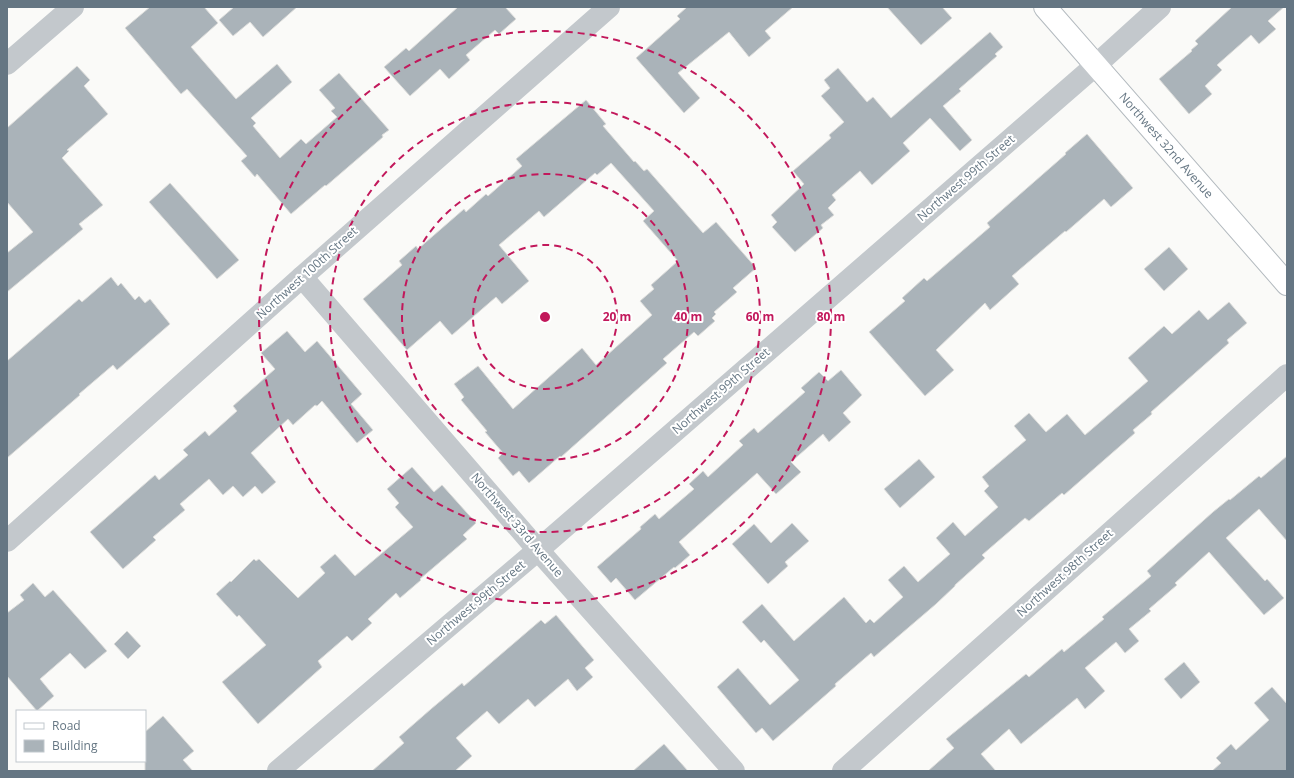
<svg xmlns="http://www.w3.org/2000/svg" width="1294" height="778" font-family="'Open Sans',sans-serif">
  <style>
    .building { fill: #aab3b9; stroke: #dcdcda }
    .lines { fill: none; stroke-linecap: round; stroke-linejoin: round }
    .secondary-casing { stroke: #b3babf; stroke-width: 24 }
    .street { stroke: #c3c8cc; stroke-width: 22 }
    .secondary { stroke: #fff; stroke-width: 22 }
    .ring { fill: none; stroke: #c2185b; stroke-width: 2; stroke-dasharray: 7 5 }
    .labels { text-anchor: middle; stroke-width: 4; stroke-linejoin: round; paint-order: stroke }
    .street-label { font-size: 12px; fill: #657683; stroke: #fff }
    .centre { fill: #c2185b; stroke: #fff; stroke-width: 2 }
    .ring-label { font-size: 12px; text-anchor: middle; font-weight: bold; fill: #c2185b; stroke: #fff; stroke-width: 4; stroke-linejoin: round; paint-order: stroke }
  </style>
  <rect width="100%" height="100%" fill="#fafaf8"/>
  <g class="building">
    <path d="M 150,7 L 204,7 L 218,23 L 191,47 L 236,99 L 277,64 L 292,82 L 251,118 L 256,123 L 253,126 L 280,158 L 301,139 L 306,144 L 337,117 L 331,111 L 335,108 L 319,90 L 339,73 L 389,130 L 382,135 L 383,137 L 326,186 L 325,185 L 291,214 L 257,174 L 255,177 L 241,161 L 247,156 L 187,89 L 181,94 L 125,28 Z"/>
    <path d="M 234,7 L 297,7 L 263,37 L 250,22 L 233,36 L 219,20 Z"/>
    <path d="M 458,7 L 505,7 L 516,19 L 499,34 L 495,30 L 466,55 L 470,60 L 449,79 L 440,69 L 410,96 L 384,67 L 406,48 L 409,51 Z"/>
    <path d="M 687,7 L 793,7 L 765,31 L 771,38 L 749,57 L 729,32 L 678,73 L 700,98 L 684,113 L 636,58 L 680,19 L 677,16 Z"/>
    <path d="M 887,7 L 942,7 L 952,18 L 921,45 Z"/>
    <path d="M 1232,7 L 1284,7 L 1268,21 L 1276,29 L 1259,44 L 1251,35 L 1217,65 L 1222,70 L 1205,86 L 1212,94 L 1189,114 L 1159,79 L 1192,51 L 1191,50 L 1198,44 L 1195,41 Z"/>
    <path d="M 990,32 L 1003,47 L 995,54 L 997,56 L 959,89 L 961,91 L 943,106 L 972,140 L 960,151 L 930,118 L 903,143 L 910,151 L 872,185 L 860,171 L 832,195 L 836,200 L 828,208 L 834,215 L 821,225 L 823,228 L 795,252 L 772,227 L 777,222 L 771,215 L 804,184 L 793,171 L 831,138 L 829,135 L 844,122 L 821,96 L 830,88 L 824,80 L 838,68 L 867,102 L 873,97 L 891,118 Z"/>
    <path d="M 77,66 L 90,80 L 84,86 L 108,114 L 67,150 L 69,151 L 62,158 L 103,205 L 79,224 L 83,229 L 7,292 L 7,253 L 33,232 L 7,202 L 7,128 Z"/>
    <path d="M 586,100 L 606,124 L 603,126 L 634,162 L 635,161 L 644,171 L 647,169 L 703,233 L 716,222 L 756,268 L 733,288 L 737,292 L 714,312 L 716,314 L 712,318 L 715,321 L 698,336 L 694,332 L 663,359 L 667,363 L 561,457 L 560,456 L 529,483 L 519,471 L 513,476 L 498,458 L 503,453 L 485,432 L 487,431 L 461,400 L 464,397 L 454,384 L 478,366 L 513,409 L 582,348 L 596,365 L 652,315 L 640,301 L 654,289 L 651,285 L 678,261 L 643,221 L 654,211 L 611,163 L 597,175 L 595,173 L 544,217 L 539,211 L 499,245 L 529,281 L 502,304 L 496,297 L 452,335 L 440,321 L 407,350 L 363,299 L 402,265 L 399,261 L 416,246 L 418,249 L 464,209 L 466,212 L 486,194 L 488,196 L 522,166 L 516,159 Z"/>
    <path d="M 1087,134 L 1133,188 L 1111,207 L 1104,199 L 1066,232 L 1065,231 L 1012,276 L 1019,284 L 990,310 L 985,303 L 936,350 L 954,370 L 925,396 L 869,332 L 905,301 L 902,298 L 924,278 L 927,281 L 990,227 L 987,223 L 1066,154 L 1065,153 Z"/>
    <path d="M 170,183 L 239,260 L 217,279 L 149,202 Z"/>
    <path d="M 1169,247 L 1188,269 L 1164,291 L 1144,269 Z"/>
    <path d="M 111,277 L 118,286 L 121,283 L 135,300 L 139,296 L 145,303 L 150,299 L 170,324 L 117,370 L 113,365 L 79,394 L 80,395 L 7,458 L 7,361 L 79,299 L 82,302 Z"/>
    <path d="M 1229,302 L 1247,323 L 1227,340 L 1229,343 L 1151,412 L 1152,414 L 1133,430 L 1135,433 L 1064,495 L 1062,493 L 1029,521 L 1025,518 L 982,555 L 985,558 L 955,585 L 955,586 L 936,604 L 874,657 L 871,653 L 835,684 L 836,686 L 773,741 L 762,728 L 756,733 L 717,687 L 738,668 L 770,705 L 799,680 L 764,640 L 761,643 L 742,622 L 762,604 L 794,641 L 844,597 L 866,623 L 870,619 L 874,623 L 903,597 L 888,580 L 904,566 L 918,582 L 950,554 L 936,538 L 953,522 L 965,536 L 998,507 L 984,491 L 989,486 L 982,477 L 1026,440 L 1014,426 L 1029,413 L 1046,432 L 1067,414 L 1085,435 L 1148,381 L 1128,358 L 1164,326 L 1172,334 L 1199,310 L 1208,320 Z"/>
    <path d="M 287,331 L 305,352 L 317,341 L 362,394 L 351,404 L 373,430 L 357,443 L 322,401 L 317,406 L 315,405 L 293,425 L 288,419 L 251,453 L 276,482 L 262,494 L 255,486 L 243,497 L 233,486 L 223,495 L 209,479 L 180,504 L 185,510 L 153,537 L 156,540 L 123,569 L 90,532 L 155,475 L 159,480 L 188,455 L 183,450 L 205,431 L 209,436 L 237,411 L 233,406 L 275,369 L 261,353 Z"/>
    <path d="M 841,370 L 862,395 L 843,413 L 851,422 L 829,442 L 823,434 L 791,462 L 801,472 L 776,494 L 757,473 L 679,542 L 690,555 L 675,568 L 674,567 L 635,600 L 616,578 L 611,583 L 597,567 L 641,529 L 640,527 L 655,514 L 659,519 L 694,489 L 689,484 L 703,471 L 708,477 L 743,445 L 739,441 L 754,428 L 758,433 L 805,392 L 801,388 L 819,372 L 828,381 Z"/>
    <path d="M 1287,456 L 1287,541 L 1259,509 L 1226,538 L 1265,581 L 1267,579 L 1284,598 L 1264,615 L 1209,552 L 1175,583 L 1177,585 L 1149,609 L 1151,611 L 1129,629 L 1139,641 L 1125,653 L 1116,642 L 1085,668 L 1105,691 L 1085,709 L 1077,698 L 1021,744 L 1009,729 L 981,754 L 996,771 L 928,771 L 954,748 L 946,739 L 1026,674 L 1029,677 L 1062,649 L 1064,652 L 1104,619 L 1102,617 L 1151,576 L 1147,571 L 1213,512 L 1229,499 L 1230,500 L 1259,476 L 1261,478 Z"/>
    <path d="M 919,459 L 935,477 L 900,508 L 884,489 Z"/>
    <path d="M 412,467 L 434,492 L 442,485 L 476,523 L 463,535 L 467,539 L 420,579 L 421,580 L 400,598 L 396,593 L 368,619 L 372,623 L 352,641 L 347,636 L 318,661 L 322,667 L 258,724 L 222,682 L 266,645 L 239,615 L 237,617 L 216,594 L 230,581 L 231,582 L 254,559 L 256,561 L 259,559 L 298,598 L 325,573 L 320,567 L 335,554 L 355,576 L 413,527 L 395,507 L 399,503 L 387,489 Z"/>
    <path d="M 792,523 L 809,541 L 785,562 L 788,566 L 768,584 L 732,544 L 754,524 L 771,543 Z"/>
    <path d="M 33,583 L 45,597 L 53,590 L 107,651 L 85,669 L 70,653 L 40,679 L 54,696 L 37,711 L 7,676 L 7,613 L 24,600 L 20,595 Z"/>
    <path d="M 556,615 L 594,660 L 585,668 L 593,677 L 577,691 L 568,679 L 535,707 L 528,699 L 499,724 L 487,711 L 456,738 L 472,756 L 455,771 L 372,771 L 404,743 L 399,737 L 431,709 L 462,683 L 464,686 L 541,620 L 545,624 Z"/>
    <path d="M 127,631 L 141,646 L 128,659 L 114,644 Z"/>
    <path d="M 1184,662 L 1200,682 L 1181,699 L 1164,679 Z"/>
    <path d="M 1272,687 L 1287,704 L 1287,771 L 1212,771 L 1221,763 L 1216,758 L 1231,744 L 1236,750 L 1269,720 L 1254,703 Z"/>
    <path d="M 163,716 L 194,751 L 183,760 L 193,771 L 145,771 L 145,732 Z"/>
    <path d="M 664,744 L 688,771 L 633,771 Z"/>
  </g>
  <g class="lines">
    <defs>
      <g id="secondary">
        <path id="s1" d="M 1045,7 L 1287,284"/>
      </g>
    </defs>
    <use href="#secondary" class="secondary-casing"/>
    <g class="street">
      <path d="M 7,64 L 73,7"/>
      <path d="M 302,277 L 538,550 L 734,771"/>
      <path d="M 7,541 L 302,277 L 609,7"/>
      <path d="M 278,771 L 538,550 L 1096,65 L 1160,7"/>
      <path d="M 843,771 L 1287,375"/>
    </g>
    <use href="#secondary" class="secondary"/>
  </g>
  <g class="ring">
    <circle cx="545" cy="317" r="72"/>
    <circle cx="545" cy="317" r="143"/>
    <circle cx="545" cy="317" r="215"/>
    <circle cx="545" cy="317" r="286"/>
  </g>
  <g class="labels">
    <g class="street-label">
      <text dy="4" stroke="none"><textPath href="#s1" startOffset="184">Northwest 32nd Avenue</textPath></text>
      <text transform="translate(966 178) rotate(-41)" y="4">Northwest 99th Street</text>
      <text transform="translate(307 273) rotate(-42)" y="4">Northwest 100th Street</text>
      <text transform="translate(721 391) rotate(-41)" y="4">Northwest 99th Street</text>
      <text transform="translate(517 525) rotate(49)" y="4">Northwest 33rd Avenue</text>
      <text transform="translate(1065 573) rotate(-42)" y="4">Northwest 98th Street</text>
      <text transform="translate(476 603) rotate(-40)" y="4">Northwest 99th Street</text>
    </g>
  </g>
  <circle cx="545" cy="317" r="6" class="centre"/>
  <g class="ring-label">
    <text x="617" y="321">20 m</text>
    <text x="688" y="321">40 m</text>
    <text x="760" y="321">60 m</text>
    <text x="831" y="321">80 m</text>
  </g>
  <rect width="1294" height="778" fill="none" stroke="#657683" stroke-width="16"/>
  <rect x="16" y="710" width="130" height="52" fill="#ffffff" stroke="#c1c8cd"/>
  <rect x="24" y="723" width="20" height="6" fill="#ffffff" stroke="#c1c8cd"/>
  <text x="52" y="730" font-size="12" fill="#657683">Road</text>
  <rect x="24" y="740" width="20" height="12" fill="#aab3b9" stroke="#c1c8cd"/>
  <text x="52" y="750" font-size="12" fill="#657683">Building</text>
</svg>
